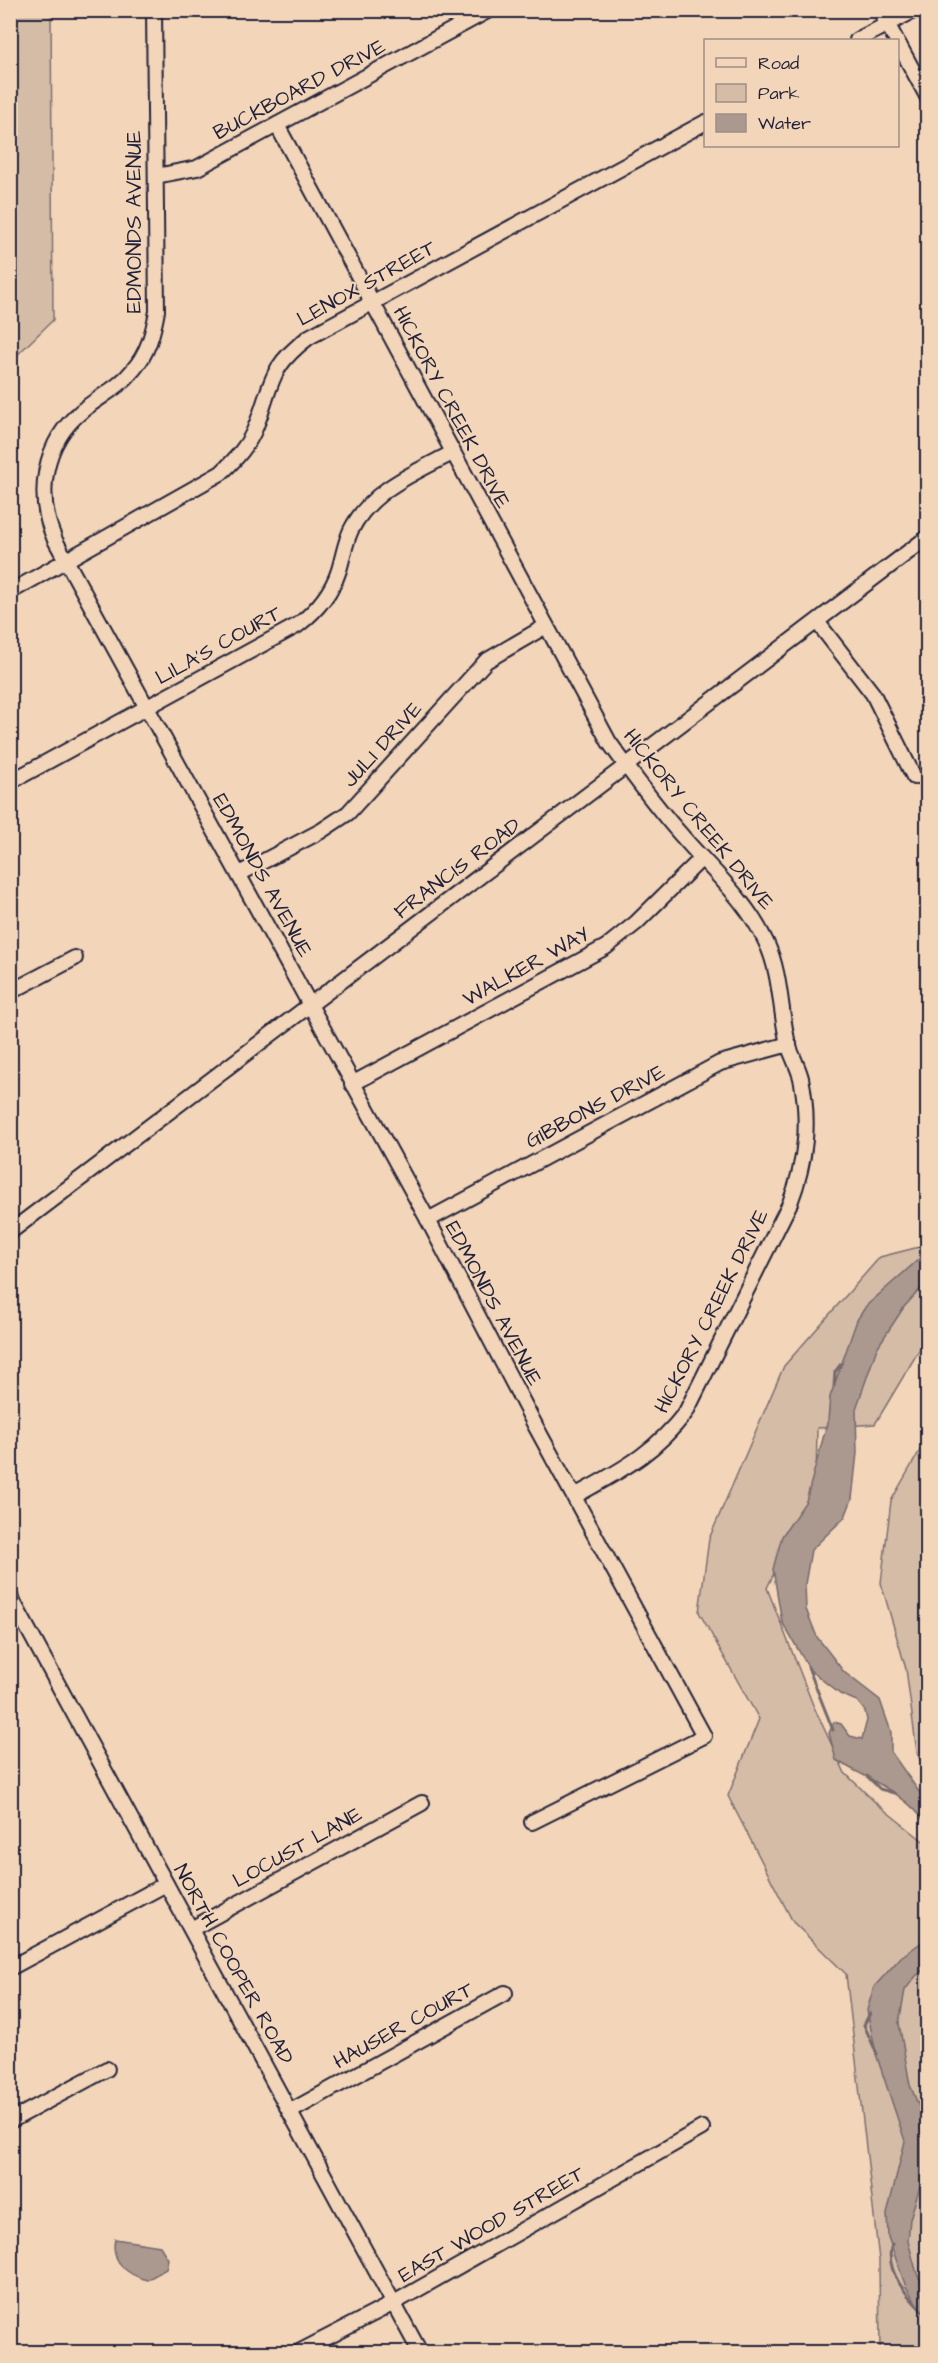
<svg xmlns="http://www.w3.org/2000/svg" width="938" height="2363" font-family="'Architects Daughter',sans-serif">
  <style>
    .green { fill: #d5bca7; stroke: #7c6f71; stroke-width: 1.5 }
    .water { fill: #ab988e; stroke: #74696d; stroke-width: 1.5 }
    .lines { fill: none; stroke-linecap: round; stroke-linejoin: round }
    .stream { stroke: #74696d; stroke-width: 3 }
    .minor-casing { stroke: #22223b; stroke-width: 18 }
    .minor { stroke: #f3d6b9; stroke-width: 14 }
    .labels { text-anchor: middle; stroke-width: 4.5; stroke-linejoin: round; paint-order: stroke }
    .street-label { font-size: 21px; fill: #22223b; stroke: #f3d6b9 }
  </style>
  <rect width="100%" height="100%" fill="#f3d6b9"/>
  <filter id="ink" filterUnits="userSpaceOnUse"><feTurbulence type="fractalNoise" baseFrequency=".0167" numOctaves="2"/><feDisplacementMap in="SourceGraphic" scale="12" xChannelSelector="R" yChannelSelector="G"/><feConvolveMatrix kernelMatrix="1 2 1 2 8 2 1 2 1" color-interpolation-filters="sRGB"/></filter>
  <g filter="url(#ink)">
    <g class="green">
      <path d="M 11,10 L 51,11 L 53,320 L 11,361 Z"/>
      <path d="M 927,1245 L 927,1337 L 875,1424 L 817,1428 L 816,1485 L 767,1588 L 813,1705 L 845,1773 L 877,1804 L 927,1844 L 927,2352 L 880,2352 L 879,2260 L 846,1974 L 793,1922 L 728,1796 L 759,1719 L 699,1612 L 709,1539 L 784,1366 L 880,1257 Z"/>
      <path d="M 927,1438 L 928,1774 L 927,1774 L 917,1753 L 906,1669 L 881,1583 L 891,1501 Z"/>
    </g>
    <g class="water">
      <path d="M 927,1252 L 927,1282 L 904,1307 L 877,1348 L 856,1409 L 857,1453 L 852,1499 L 845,1517 L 811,1550 L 805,1584 L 806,1609 L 817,1637 L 844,1672 L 880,1700 L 891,1732 L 891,1752 L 927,1803 L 927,1825 C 907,1793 867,1779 836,1760 L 829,1733 L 834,1722 L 841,1724 L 850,1736 L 862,1739 L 867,1720 L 865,1711 L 857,1701 L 840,1694 L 810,1670 L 782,1622 L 773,1569 L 782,1536 L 806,1501 L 828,1420 L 830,1397 L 857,1320 L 866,1306 Z"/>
      <path d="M 927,1930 L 927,1967 L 916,1976 L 905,1990 L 899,2023 L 910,2085 L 927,2125 L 927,2164 L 910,2219 L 908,2241 L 917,2274 L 927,2291 L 927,2320 L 906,2287 L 888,2237 L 887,2214 L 905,2141 L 876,2054 L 867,2010 L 874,1987 L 901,1957 L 922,1942 Z"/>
      <path d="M 115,2239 L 160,2246 L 168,2259 L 166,2269 L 147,2280 C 127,2275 110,2261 115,2239 Z"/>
    </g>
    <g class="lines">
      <g class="stream">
        <path d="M 834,1386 L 835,1372 L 841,1364"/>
        <path d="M 808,1667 L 833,1730"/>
        <path d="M 867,1776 L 880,1789 L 894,1793"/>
        <path d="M 870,2013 L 864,2025 L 877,2054"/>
        <path d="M 892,2244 C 883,2272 910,2299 928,2317"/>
      </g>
      <defs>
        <g id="minor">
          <path d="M 154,10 L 157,311 C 153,333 148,353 133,370 C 119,388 100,396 83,410 C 43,442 35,495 55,540 L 428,1220 L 536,1427 L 704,1736 L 532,1822"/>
          <path d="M 880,10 L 896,40"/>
          <path d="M 857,40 L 915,10"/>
          <path d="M 898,43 L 928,98"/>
          <path d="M 277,125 L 609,742 C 632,774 656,807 682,836 C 712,871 746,899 766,942 C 781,973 780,1011 788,1044 C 792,1056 798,1067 801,1078 C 810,1122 806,1161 790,1203 L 686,1412 C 653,1455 621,1470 575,1496"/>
          <path d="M 156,176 L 197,168 L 210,161 L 489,10"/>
          <path d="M 10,592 L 221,473 C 236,459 249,445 256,426 C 273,383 268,368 309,337 L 706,122"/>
          <path d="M 818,623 L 873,694 L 914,777"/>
          <path d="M 10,782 L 298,625 C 316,611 332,592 339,570 C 343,557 345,543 351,530 C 371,490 414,473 452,453"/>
          <path d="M 239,874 L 321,831 L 348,813 L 486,661 L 546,626"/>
          <path d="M 10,992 L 75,958"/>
          <path d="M 352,1084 L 606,947 L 636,923 L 702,858"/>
          <path d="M 428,1220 L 720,1063 L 789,1044"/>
          <path d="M 10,1232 L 928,537"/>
          <path d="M 10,1596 L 420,2352"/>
          <path d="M 193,1928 L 422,1803"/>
          <path d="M 10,1968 L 166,1884"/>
          <path d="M 291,2111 L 505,1993"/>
          <path d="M 10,2121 L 107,2069"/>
          <path d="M 299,2352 L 392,2304 L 702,2128"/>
        </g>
      </defs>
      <use href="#minor" class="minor-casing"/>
      <use href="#minor" class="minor"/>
    </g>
  </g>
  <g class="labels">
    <g class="street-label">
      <text transform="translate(299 89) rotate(-28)" y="7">BUCKBOARD DRIVE</text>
      <text transform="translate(134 222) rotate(-90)" y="7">EDMONDS AVENUE</text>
      <text transform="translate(366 283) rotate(-29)" y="7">LENOX STREET</text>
      <text transform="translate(452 407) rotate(62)" y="7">HICKORY CREEK DRIVE</text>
      <text transform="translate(218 645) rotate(-29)" y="7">LILA'S COURT</text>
      <text transform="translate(382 744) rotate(-48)" y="7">JULI DRIVE</text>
      <text transform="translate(699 819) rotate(51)" y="7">HICKORY CREEK DRIVE</text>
      <text transform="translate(457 868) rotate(-37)" y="7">FRANCIS ROAD</text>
      <text transform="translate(263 875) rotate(61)" y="7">EDMONDS AVENUE</text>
      <text transform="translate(526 966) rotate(-29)" y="7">WALKER WAY</text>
      <text transform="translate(595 1106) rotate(-28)" y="7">GIBBONS DRIVE</text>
      <text transform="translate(494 1303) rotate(62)" y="7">EDMONDS AVENUE</text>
      <text transform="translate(711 1311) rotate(-63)" y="7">HICKORY CREEK DRIVE</text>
      <text transform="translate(297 1847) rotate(-29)" y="7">LOCUST LANE</text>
      <text transform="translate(234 1964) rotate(61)" y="7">NORTH COOPER ROAD</text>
      <text transform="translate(403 2025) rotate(-29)" y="7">HAUSER COURT</text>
      <text transform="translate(491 2224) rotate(-30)" y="7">EAST WOOD STREET</text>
    </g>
  </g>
  <rect width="938" height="2363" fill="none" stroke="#f3d6b9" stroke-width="36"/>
  <rect x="18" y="18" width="902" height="2327" fill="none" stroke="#22223b" stroke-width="2" filter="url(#ink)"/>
  <rect x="704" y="39" width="195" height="108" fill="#f3d6b9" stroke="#9f8e87" stroke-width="1.5"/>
  <rect x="716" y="58" width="30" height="9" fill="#f3d6b9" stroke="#9f8e87" stroke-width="1.5"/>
  <text x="758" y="69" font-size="18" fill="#22223b">Road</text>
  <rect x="716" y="84" width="30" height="18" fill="#d5bca7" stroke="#9f8e87" stroke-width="1.5"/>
  <text x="758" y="99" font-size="18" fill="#22223b">Park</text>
  <rect x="716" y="114" width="30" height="18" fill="#ab988e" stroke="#9f8e87" stroke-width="1.5"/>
  <text x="758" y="129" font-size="18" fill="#22223b">Water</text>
</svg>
